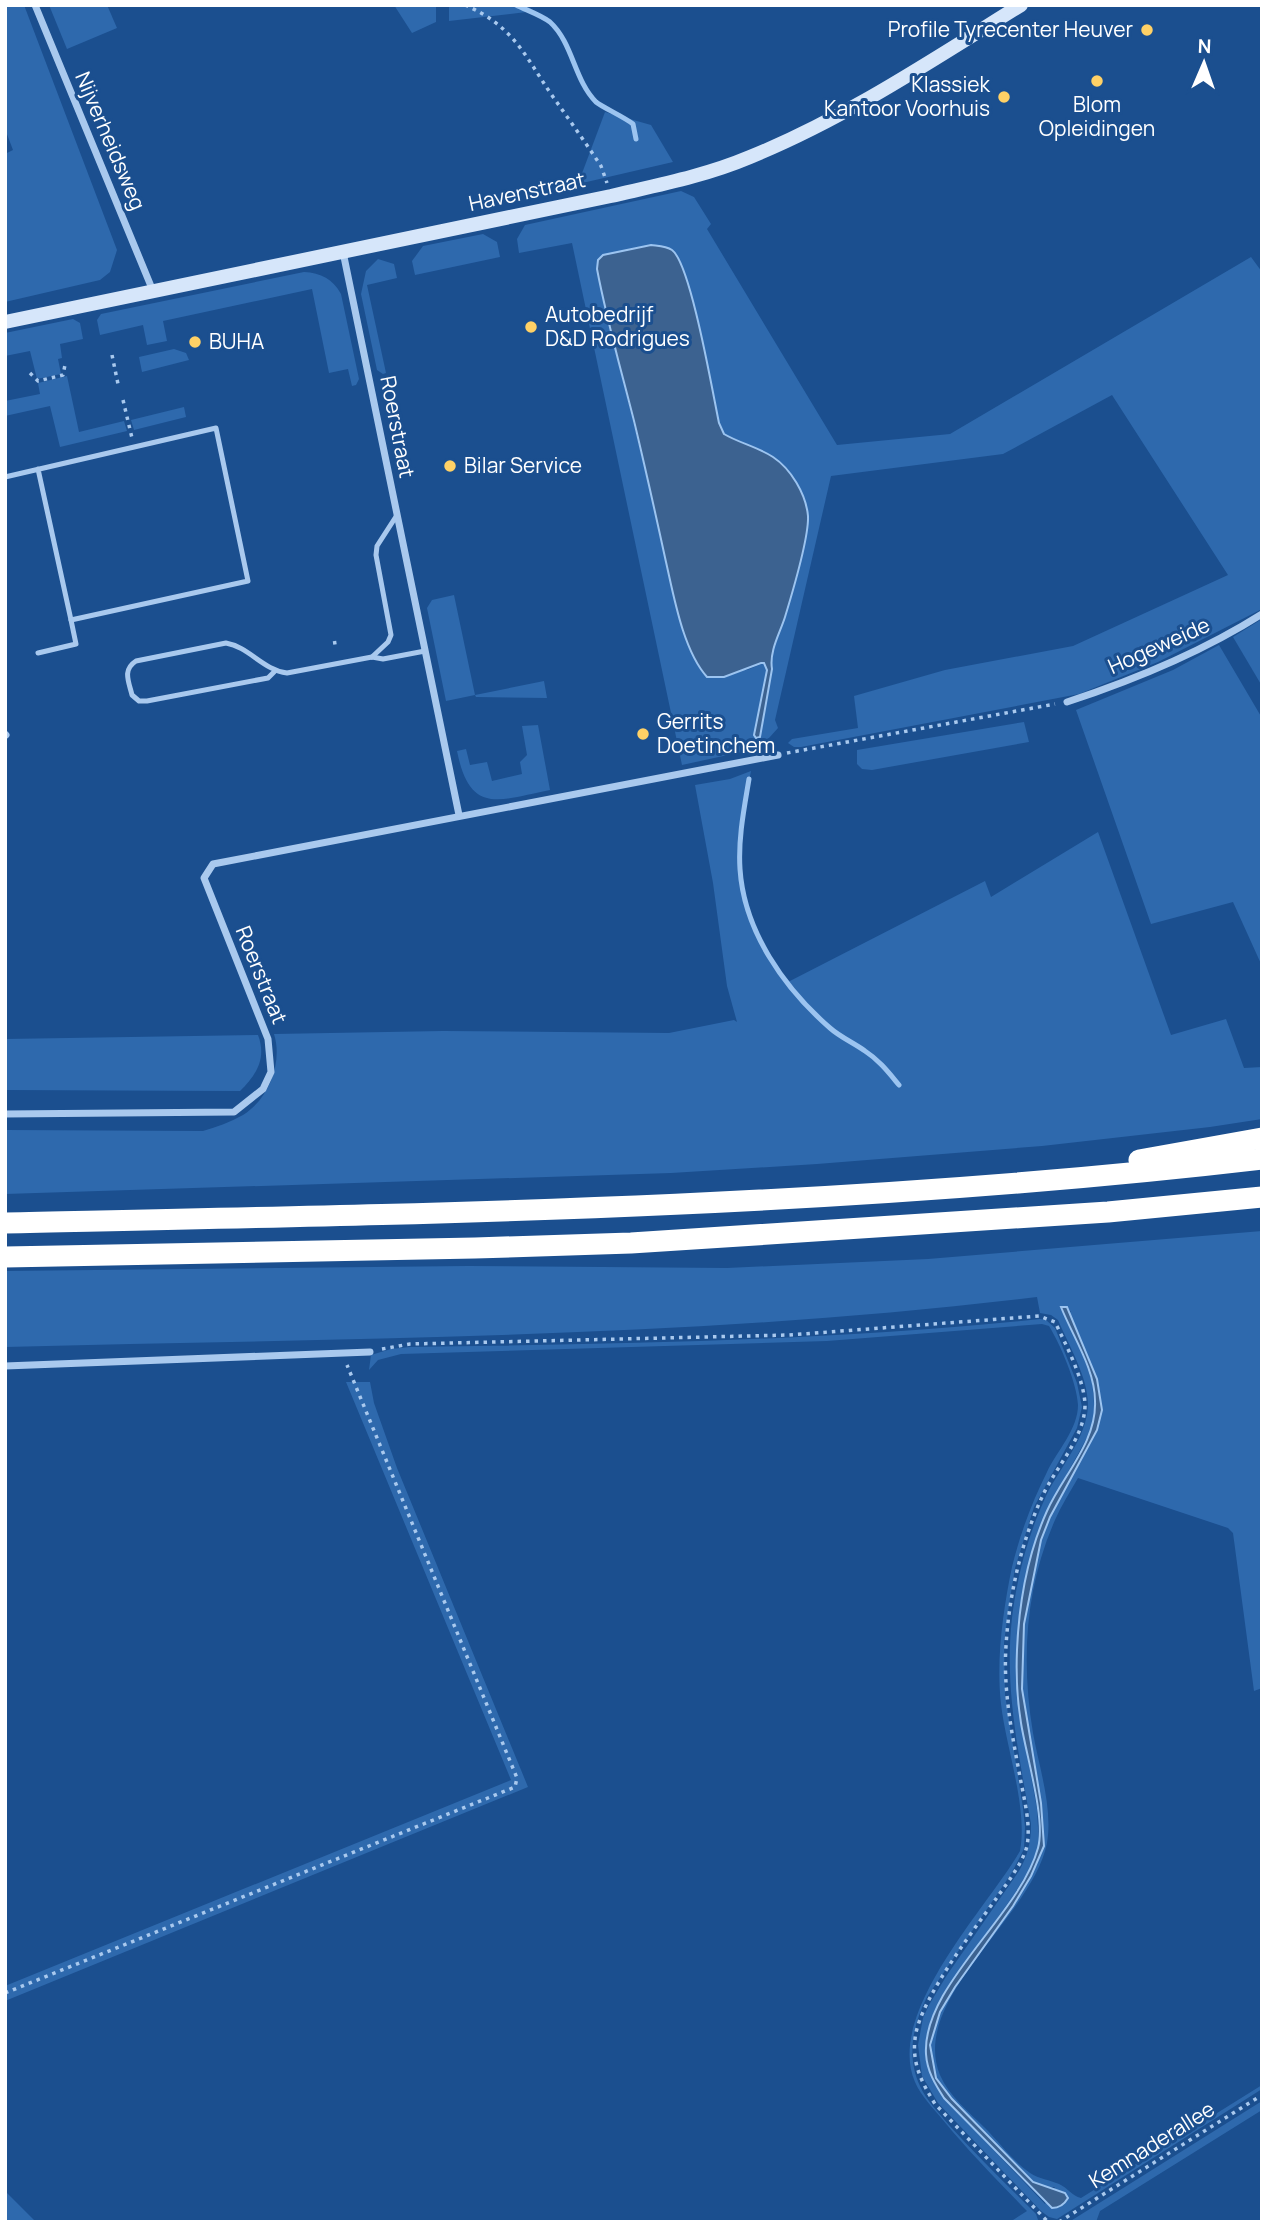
<svg xmlns="http://www.w3.org/2000/svg" width="1267" height="2227" font-family="Manrope,sans-serif">
  <style>
    .green { fill: #2e69ad; fill-rule: evenodd }
    .water { fill: #3c6290; stroke: #9cc4f0; stroke-width: 2 }
    .lines { fill: none; stroke-linecap: round; stroke-linejoin: round }
    .stream { stroke: #9cc4f0; stroke-width: 5 }
    .path { stroke: #a9c9ee; stroke-width: 3.5; stroke-dasharray: 3.5 5; stroke-linecap: butt }
    .lane { stroke: #a9c9ee; stroke-width: 5 }
    .street { stroke: #a9c9ee; stroke-width: 7 }
    .secondary { stroke: #d6e6fa; stroke-width: 14 }
    .highway { stroke: #fff; stroke-width: 21 }
    .poi-dot { fill: #ffd166; stroke: #1b4f8f; stroke-width: 2.5 }
    .labels { text-anchor: middle; stroke-width: 6; stroke-linejoin: round; paint-order: stroke }
    .poi-label { font-size: 21px; fill: #fff; stroke: #1b4f8f; text-anchor: start }
    .street-label { font-size: 21px; fill: #fff; stroke: #1b4f8f }
  </style>
  <rect width="100%" height="100%" fill="#1b4f8f"/>
  <g class="green">
    <path d="M 5,5 L 24,5 L 117,250 L 110,272 L 100,280 L 5,302 L 5,154 L 13,150 L 5,129 Z"/>
    <path d="M 49,5 L 107,5 L 117,28 L 67,49 Z"/>
    <path d="M 394,5 L 436,5 L 436,22 L 412,33 Z"/>
    <path d="M 449,5 L 524,5 L 535,11 L 449,21 Z"/>
    <path d="M 605,112 L 651,125 L 673,162 L 578,184 Z"/>
    <path d="M 681,191 L 694,197 L 711,224 L 707,229 L 837,445 L 950,434 L 1251,257 L 1262,272 L 1262,609 L 1158,662 L 1079,694 L 801,747 L 794,747 L 788,743 L 792,739 L 858,728 L 854,696 L 945,670 L 1073,646 L 1228,575 L 1112,395 L 1003,454 L 831,476 L 775,720 L 778,728 L 760,748 L 682,765 L 572,243 L 519,253 L 517,239 L 525,225 ZM 608,323 L 719,423 L 724,434 L 774,457 L 796,481 L 805,536 L 791,598 L 773,650 L 771,660 L 772,669 L 754,735 L 767,670 L 764,663 L 747,670 L 700,669 C 675,617 666,560 653,504 C 639,444 624,383 608,323 Z"/>
    <path d="M 483,234 L 497,242 L 500,257 L 415,275 L 412,261 L 423,246 Z"/>
    <path d="M 378,259 L 394,264 L 397,278 L 367,285 L 386,373 L 383,374 L 377,370 L 361,294 L 366,271 Z"/>
    <path d="M 304,272 C 321,273 333,279 341,294 L 359,379 L 356,385 L 352,386 L 348,369 L 329,373 L 312,289 L 163,321 L 167,341 L 147,345 L 143,325 L 100,335 L 97,320 L 101,314 Z"/>
    <path d="M 73,319 L 80,323 L 83,339 L 60,344 L 62,358 L 58,359 L 61,374 L 37,379 L 30,351 L 5,356 L 5,333 Z"/>
    <path d="M 174,349 L 186,353 L 189,360 L 142,372 L 139,357 Z"/>
    <path d="M 67,376 L 79,432 L 124,421 L 127,431 L 60,447 L 50,406 L 5,416 L 5,401 L 40,394 L 38,383 Z"/>
    <path d="M 184,407 L 186,417 L 134,430 L 131,420 Z"/>
    <path d="M 454,595 L 475,695 L 544,681 L 547,698 L 476,697 L 475,695 L 446,701 L 427,608 L 432,600 Z"/>
    <path d="M 1262,619 L 1262,686 L 1233,637 Z"/>
    <path d="M 1219,645 L 1262,718 L 1262,966 L 1233,902 L 1151,924 L 1076,710 L 1173,670 Z"/>
    <path d="M 1024,722 L 1029,742 L 872,770 L 862,769 L 857,764 L 857,750 Z"/>
    <path d="M 538,725 L 550,790 C 499,800 470,816 457,751 L 466,749 L 470,765 L 487,762 L 492,781 L 522,774 L 520,762 L 527,755 L 522,726 Z"/>
    <path d="M 751,771 C 734,858 731,909 788,982 L 985,881 L 991,897 L 1098,832 L 1171,1035 L 1226,1019 L 1244,1068 L 1262,1067 L 1262,1119 L 1210,1127 L 1042,1146 L 817,1164 L 671,1173 L 5,1194 L 5,1130 L 203,1131 C 217,1127 230,1122 243,1115 C 269,1099 283,1062 274,1034 L 443,1031 L 669,1033 L 734,1020 L 737,1022 L 727,986 L 713,883 L 695,785 L 730,779 Z"/>
    <path d="M 258,1035 C 267,1059 256,1075 240,1091 L 5,1090 L 5,1039 Z"/>
    <path d="M 1262,1231 L 1262,1688 L 1254,1691 L 1233,1533 L 1228,1528 L 1078,1478 C 1070,1492 1061,1506 1055,1520 C 1025,1588 1021,1661 1033,1733 C 1039,1767 1053,1808 1047,1843 C 1032,1918 909,1999 940,2075 C 949,2096 969,2112 985,2128 C 999,2142 1013,2161 1030,2173 C 1039,2179 1050,2180 1059,2184 C 1068,2188 1072,2196 1081,2198 L 1262,2085 L 1262,2089 L 1057,2219 L 1049,2217 L 1041,2211 L 938,2103 L 922,2076 L 918,2045 L 923,2018 L 929,2005 L 947,1975 L 1019,1871 C 1028,1855 1031,1842 1031,1824 C 1019,1755 1004,1688 1012,1618 C 1017,1576 1028,1535 1046,1496 C 1060,1467 1087,1438 1088,1405 C 1088,1377 1069,1346 1058,1320 L 1051,1315 L 1040,1313 L 1037,1297 C 695,1339 349,1338 5,1347 L 5,1271 L 468,1266 L 727,1268 L 928,1259 ZM 1067,1307 L 1071,1312 L 1069,1313 L 1097,1379 L 1102,1410 L 1050,1517 L 1041,1540 L 1024,1624 L 1022,1689 L 1044,1846 L 1031,1876 L 1013,1906 L 955,1987 L 940,2012 L 930,2045 L 936,2078 L 952,2099 L 1033,2182 L 1044,2187 L 1055,2187 L 1045,2204 L 944,2098 L 926,2057 L 926,2040 L 931,2019 L 942,1997 L 1015,1893 L 1032,1865 L 1039,1846 L 1037,1809 L 1021,1721 L 1018,1645 L 1021,1607 L 1036,1540 L 1047,1510 L 1089,1434 L 1095,1415 L 1092,1382 Z"/>
    <path d="M 1040,1319 L 1046,1320 L 1055,1328 L 1077,1383 L 1082,1407 L 1077,1428 L 1034,1507 L 1015,1568 L 1009,1605 L 1004,1643 L 1005,1695 L 1023,1808 L 1025,1827 L 1024,1849 L 1011,1874 L 927,1997 C 913,2025 906,2056 920,2086 C 926,2100 939,2113 949,2125 C 977,2156 1007,2185 1036,2214 L 1038,2220 L 1010,2222 L 1027,2211 C 998,2181 969,2152 943,2120 C 933,2108 921,2096 915,2082 C 885,2013 987,1908 1020,1851 C 1028,1808 1006,1748 1001,1704 C 996,1660 1003,1610 1012,1567 C 1020,1534 1032,1502 1047,1472 C 1057,1451 1078,1429 1078,1405 C 1077,1383 1060,1344 1049,1326 L 1042,1324 L 827,1341 L 401,1354 L 378,1360 L 369,1370 L 371,1355 L 391,1349 L 410,1347 C 621,1344 831,1341 1040,1319 Z"/>
    <path d="M 346,1382 L 370,1382 L 374,1403 L 397,1468 L 528,1787 L 5,2001 L 5,1986 L 511,1780 Z"/>
    <path d="M 1262,2101 L 1262,2110 L 1100,2211 L 1096,2222 L 1069,2222 Z"/>
    <path d="M 5,2191 L 36,2222 L 7,2222 L 5,2219 Z"/>
  </g>
  <g class="water">
    <path d="M 651,245 C 658,246 666,246 672,250 C 691,264 713,395 719,423 L 724,434 C 739,443 758,447 773,457 C 791,469 806,494 808,516 C 809,538 792,594 785,617 C 780,633 769,651 772,669 L 760,737 L 756,738 L 754,735 L 767,670 L 764,663 L 761,663 L 724,677 L 707,677 C 683,650 674,597 666,562 C 656,516 646,471 635,425 C 622,373 607,322 597,269 L 598,260 L 603,255 Z"/>
    <path d="M 1061,1307 L 1067,1307 L 1097,1379 L 1102,1410 L 1097,1430 L 1050,1517 L 1041,1540 L 1024,1624 L 1022,1689 L 1041,1803 L 1044,1846 L 1031,1876 L 1013,1906 L 955,1987 L 940,2012 L 930,2045 L 936,2078 L 952,2099 L 1033,2182 L 1065,2193 L 1068,2198 C 1064,2205 1059,2208 1052,2208 L 944,2098 C 935,2084 927,2071 926,2054 C 922,1986 1020,1915 1038,1848 C 1046,1819 1026,1755 1021,1723 C 1017,1699 1016,1674 1017,1650 C 1019,1603 1028,1553 1047,1511 C 1063,1475 1097,1442 1095,1401 C 1095,1369 1073,1337 1061,1307 Z"/>
  </g>
  <g class="lines">
    <g class="stream">
      <path d="M 516,5 C 526,10 541,15 550,22 C 573,43 574,80 596,102 C 602,107 624,117 633,124 L 636,139"/>
      <path d="M 749,779 C 744,809 738,839 740,869 C 744,931 784,988 830,1028 C 840,1037 854,1043 865,1051 C 879,1060 889,1073 899,1085"/>
    </g>
    <g class="path">
      <path d="M 465,5 C 513,26 524,54 551,94 C 568,118 585,142 601,166 L 607,183"/>
      <path d="M 112,355 L 118,384"/>
      <path d="M 30,373 L 38,381 L 63,375 L 65,365"/>
      <path d="M 123,400 L 132,438"/>
      <path d="M 333,643 L 340,642"/>
      <path d="M 787,753 L 1055,704"/>
      <path d="M 382,1349 L 410,1344 L 789,1335 L 1039,1316 L 1055,1322 C 1066,1345 1085,1381 1085,1406 C 1084,1439 1055,1468 1042,1497 C 1021,1543 1009,1595 1006,1646 C 1003,1690 1012,1734 1020,1777 C 1024,1799 1031,1824 1027,1846 C 1024,1858 1017,1868 1010,1879 C 985,1916 919,1997 915,2039 C 912,2064 922,2083 935,2104 L 1048,2222"/>
      <path d="M 5,1993 L 515,1787 L 517,1778 L 347,1365"/>
      <path d="M 1059,2222 L 1262,2095"/>
    </g>
    <g class="lane">
      <path d="M 5,477 L 216,428 L 248,581 L 71,620 L 38,469"/>
      <path d="M 38,653 L 76,644 L 71,620"/>
      <path d="M 372,657 L 388,642 L 391,635 L 376,555 L 377,546 L 397,515"/>
      <path d="M 274,672 L 268,678 L 147,701 L 139,701 L 132,695 C 129,682 122,670 136,661 L 226,643 C 249,647 263,670 287,673 L 372,657 L 383,659 L 425,651"/>
    </g>
    <g class="street">
      <path d="M 35,5 L 153,291"/>
      <path d="M 343,252 L 459,815"/>
      <path d="M 1067,702 C 1134,680 1202,652 1262,614"/>
      <path d="M 5,734 L 6,735"/>
      <path d="M 5,1114 L 234,1112 L 263,1089 L 271,1072 L 268,1039 L 204,878 L 213,864 L 778,755"/>
      <path d="M 5,1366 L 370,1352"/>
    </g>
    <path class="secondary" d="M 5,322 L 611,196 C 658,185 705,176 750,157 C 846,118 934,59 1021,5"/>
    <g class="highway">
      <path d="M 1139,1160 L 1262,1138"/>
      <path d="M 5,1223 C 424,1214 845,1208 1262,1159"/>
      <path d="M 5,1257 L 475,1248 L 631,1243 L 1108,1212 L 1262,1197"/>
    </g>
  </g>
  <g class="poi-dot">
    <circle cx="1147" cy="30" r="7"/>
    <circle cx="1097" cy="81" r="7"/>
    <circle cx="1004" cy="97" r="7"/>
    <circle cx="531" cy="327" r="7"/>
    <circle cx="195" cy="342" r="7"/>
    <circle cx="450" cy="466" r="7"/>
    <circle cx="643" cy="734" r="7"/>
  </g>
  <g class="labels">
    <g class="poi-label">
      <text x="1133" y="37" text-anchor="end">Profile Tyrecenter Heuver</text>
      <text x="990" y="92" text-anchor="end">Klassiek<tspan x="990" dy="24">Kantoor Voorhuis</tspan></text>
      <text x="1097" y="112" text-anchor="middle">Blom<tspan x="1097" dy="24">Opleidingen</tspan></text>
      <text x="545" y="322">Autobedrijf<tspan x="545" dy="24">D&amp;D Rodrigues</tspan></text>
      <text x="209" y="349">BUHA</text>
      <text x="464" y="473">Bilar Service</text>
      <text x="657" y="729">Gerrits<tspan x="657" dy="24">Doetinchem</tspan></text>
    </g>
    <g class="street-label">
      <text transform="translate(110 141) rotate(67)" y="7">Nijverheidsweg</text>
      <text transform="translate(527 192) rotate(-12)" y="7">Havenstraat</text>
      <text transform="translate(397 427) rotate(79)" y="7">Roerstraat</text>
      <text transform="translate(1159 646) rotate(-24)" y="7">Hogeweide</text>
      <text transform="translate(261 975) rotate(68)" y="7">Roerstraat</text>
      <text transform="translate(1152 2145) rotate(-32)" y="7">Kemnaderallee</text>
    </g>
  </g>
  <rect width="1267" height="2227" fill="none" stroke="#ffffff" stroke-width="14"/>
  <g transform="translate(1204 63) rotate(2)" stroke="#1b4f8f" stroke-width="5" paint-order="stroke">
  <path d="M0-5L12 26L0 18L-12 26Z" fill="#ffffff"/>
  <text y="-10" font-size="19" font-weight="bold" text-anchor="middle" fill="#ffffff">N</text>
  </g>
</svg>
